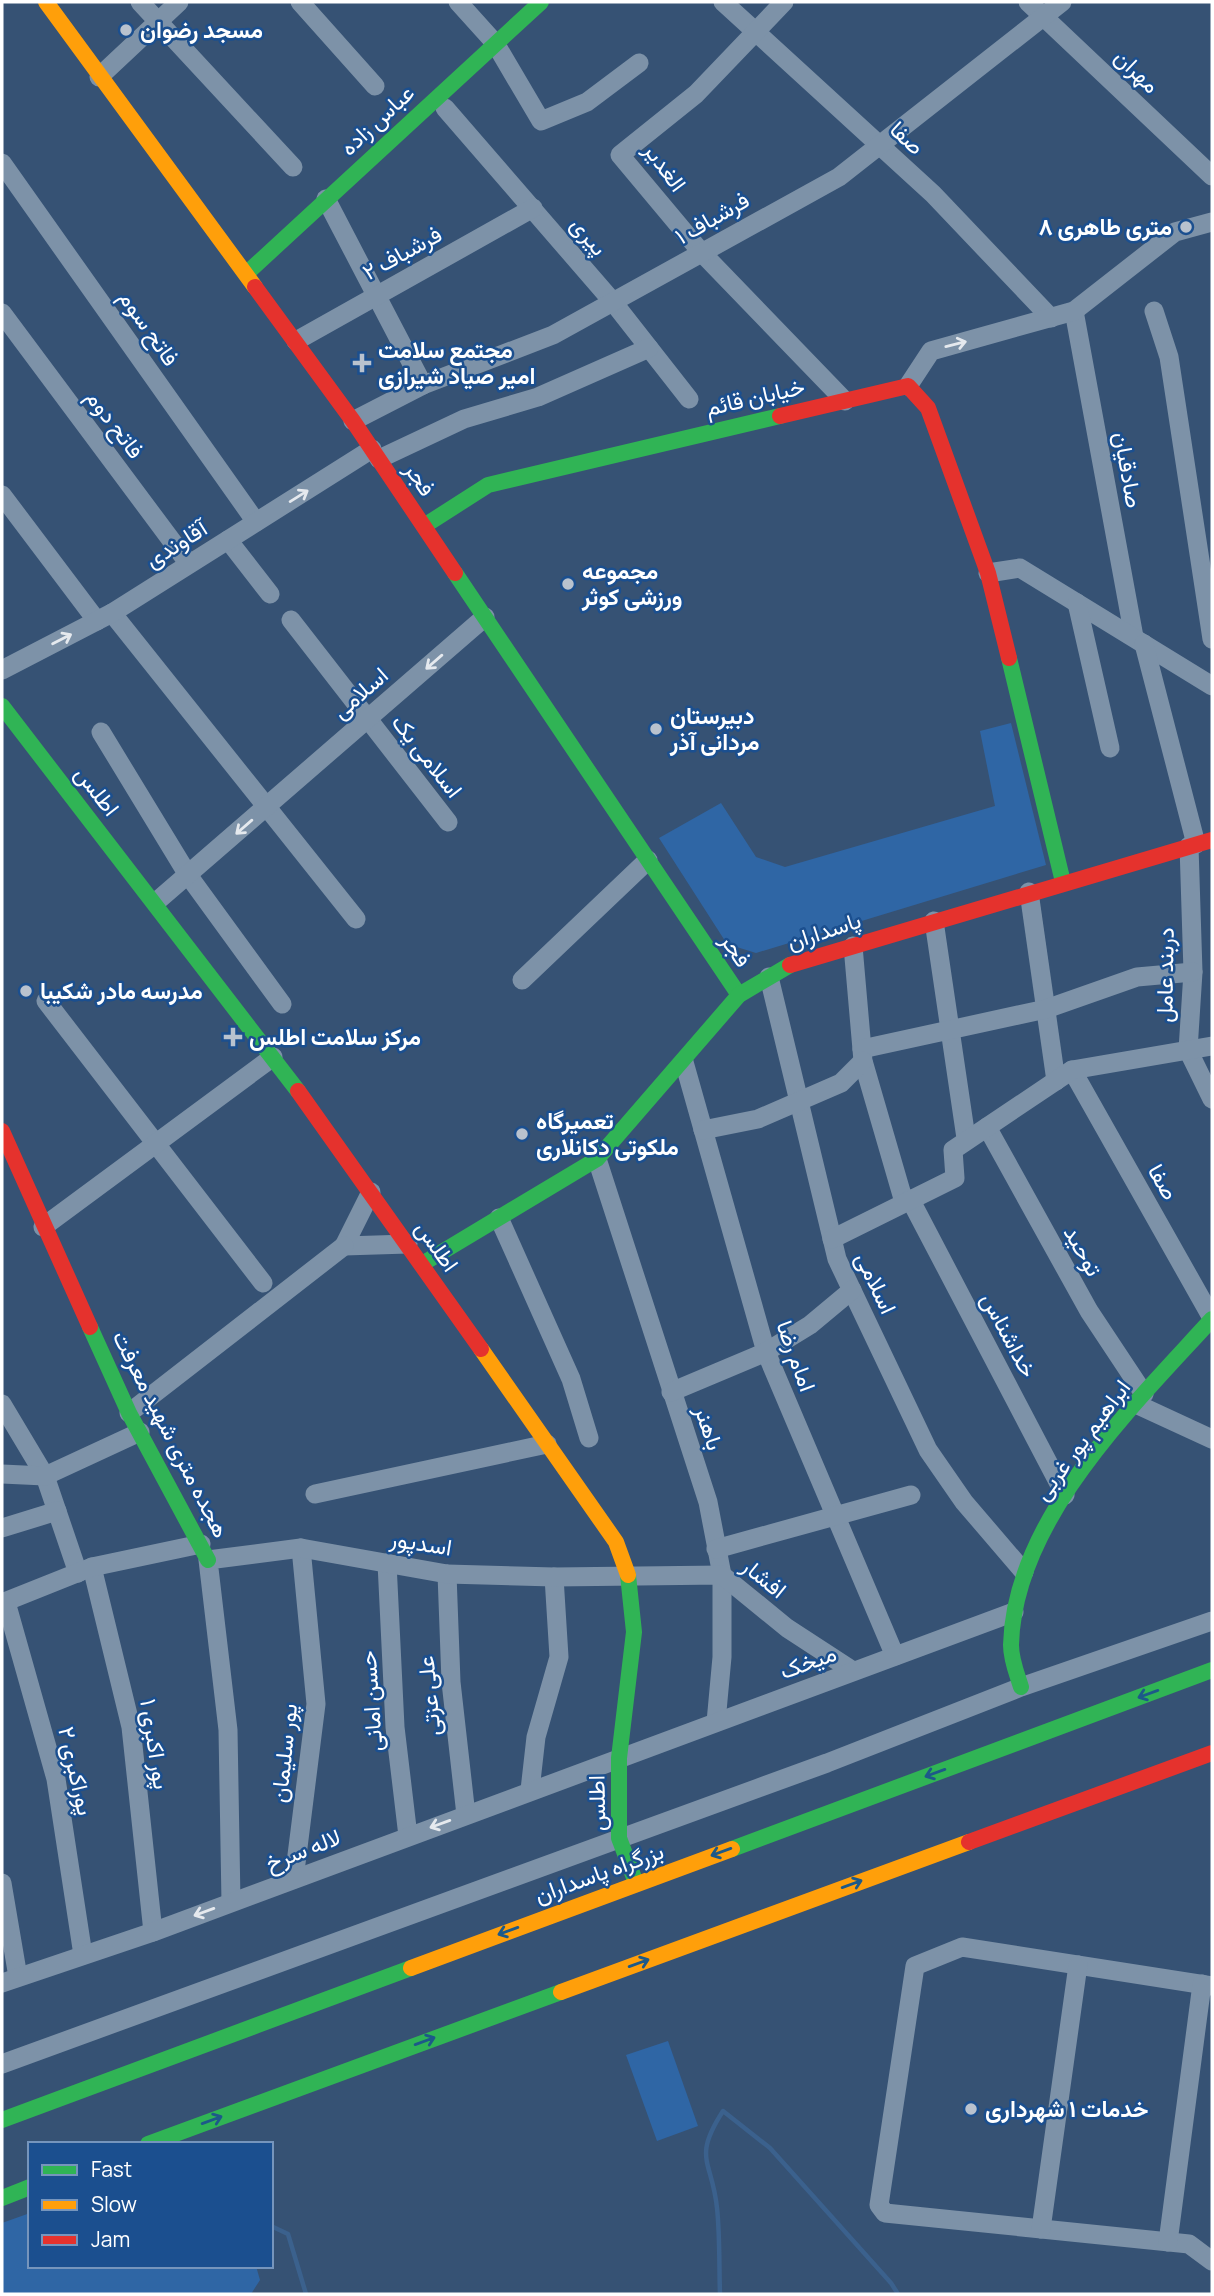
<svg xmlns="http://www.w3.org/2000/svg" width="1214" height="2296" font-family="Manrope,Vazirmatn,sans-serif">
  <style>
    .green { fill: #2f66a5 }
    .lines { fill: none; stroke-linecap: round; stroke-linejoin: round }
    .stream { stroke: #3b618d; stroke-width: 4.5 }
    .street { stroke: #7d92a8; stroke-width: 19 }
    .fast { stroke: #30b455; stroke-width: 16 }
    .slow { stroke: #ff9f0a; stroke-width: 16 }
    .jam { stroke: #e5322d; stroke-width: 16 }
    .oneway { stroke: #e5e9ee }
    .oneway2 { stroke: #1d5989 }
    .poi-dot { fill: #b9c2ce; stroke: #1b4f8f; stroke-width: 2.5 }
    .labels { text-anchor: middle; stroke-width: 5; stroke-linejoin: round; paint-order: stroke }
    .poi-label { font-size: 23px; font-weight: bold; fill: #fff; stroke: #1b4f8f; text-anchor: start }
    .street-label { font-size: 23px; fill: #fff; stroke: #1b4f8f }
  </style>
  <rect width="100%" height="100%" fill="#365274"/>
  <g class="green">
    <path d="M 1011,723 L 1046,865 L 756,953 L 727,944 L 659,838 L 721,803 L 756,857 L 785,867 L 995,806 L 980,731 Z"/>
    <path d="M 668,2041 L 698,2126 L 657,2141 L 626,2055 Z"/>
    <path d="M 30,2213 L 30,2266 L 256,2266 L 260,2280 L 251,2294 L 2,2294 L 2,2223 Z"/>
  </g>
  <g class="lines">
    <g class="stream">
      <path d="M 271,2226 L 288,2234 L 306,2294"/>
      <path d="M 720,2294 C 719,2266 720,2236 717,2208 C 712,2160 692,2159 723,2111 L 770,2148 L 891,2283 L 898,2294"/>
    </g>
    <g class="street">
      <path d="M 140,2 L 293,167"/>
      <path d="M 300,2 L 375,86"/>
      <path d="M 458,2 L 495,43 L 541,121 L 587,102 L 639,63"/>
      <path d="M 723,2 L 933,194 L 1051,318"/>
      <path d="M 784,2 L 696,94 L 620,155 L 702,253 L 845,401"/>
      <path d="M 1028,2 L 1212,176"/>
      <path d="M 99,77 L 179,2"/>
      <path d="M 445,108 L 613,302 L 689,399"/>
      <path d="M 2,163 L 256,522"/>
      <path d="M 326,199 L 423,385"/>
      <path d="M 1074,311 L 1134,637"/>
      <path d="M 1154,311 L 1169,357 L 1212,639"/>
      <path d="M 2,313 L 189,564"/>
      <path d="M 296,341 L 533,208"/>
      <path d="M 908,386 L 931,351 L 1074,311 L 1175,232 L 1212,222"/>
      <path d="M 353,421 L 423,385 L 553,335 L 839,177 L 1062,2"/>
      <path d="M 379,459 L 464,419 L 538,397 L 649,348"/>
      <path d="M 2,495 L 97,621"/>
      <path d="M 228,540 L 270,594"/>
      <path d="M 988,573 L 1020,568 L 1212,686"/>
      <path d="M 1077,603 L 1110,748"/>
      <path d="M 112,613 L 356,919"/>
      <path d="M 291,620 L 448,822"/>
      <path d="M 1144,644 L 1196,844"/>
      <path d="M 2,670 L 112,613 L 372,449"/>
      <path d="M 101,732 L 188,875 L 282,1004"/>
      <path d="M 1189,846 L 1193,972 L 1188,1050 L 1212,1099"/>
      <path d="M 1029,892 L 1056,1081"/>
      <path d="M 156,902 L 485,617"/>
      <path d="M 934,921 L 966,1138"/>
      <path d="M 853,946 L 863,1061 L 904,1202"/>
      <path d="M 769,977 L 837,1259 L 928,1450 L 964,1502 L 1024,1572"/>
      <path d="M 522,980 L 648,860"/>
      <path d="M 46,1001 L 263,1283"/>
      <path d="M 862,1049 L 1046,1009 L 1137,977 L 1193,972"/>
      <path d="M 684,1062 L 766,1352 L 895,1656"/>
      <path d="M 1072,1070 L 1212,1318"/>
      <path d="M 987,1127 L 1089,1311 L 1144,1394"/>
      <path d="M 703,1130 L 758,1119 L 841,1083 L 863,1061"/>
      <path d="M 597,1159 L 708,1502 L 722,1575 L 722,1657 L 716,1722"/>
      <path d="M 371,1192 L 344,1246 L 408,1244"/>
      <path d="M 910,1199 L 1065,1495"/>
      <path d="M 499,1218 L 571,1379 L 589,1438"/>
      <path d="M 43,1227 L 273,1057"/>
      <path d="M 832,1239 L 955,1178 L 953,1150 L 1072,1070 L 1212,1046"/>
      <path d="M 671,1392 L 766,1352 L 810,1325 L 852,1290"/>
      <path d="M 2,1404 L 45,1476 L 78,1573"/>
      <path d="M 1136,1404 L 1212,1439"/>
      <path d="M 129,1413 L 344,1246"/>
      <path d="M 2,1474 L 45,1476 L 140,1432"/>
      <path d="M 315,1494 L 547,1444"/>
      <path d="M 2,1528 L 57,1511"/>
      <path d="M 716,1549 L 911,1495"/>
      <path d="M 387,1563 L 395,1727 L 408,1836"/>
      <path d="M 92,1567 L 131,1727 L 153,1932"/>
      <path d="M 447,1574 L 451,1682 L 466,1815"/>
      <path d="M 6,1602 L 56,1779 L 83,1955"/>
      <path d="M 2,1603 L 92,1567 L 201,1544"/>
      <path d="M 530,1790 L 536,1737 L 559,1657 L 554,1577"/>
      <path d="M 294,1879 L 316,1704 L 301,1548"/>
      <path d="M 2,1883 L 18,1977"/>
      <path d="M 231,1902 L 228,1730 L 208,1560 L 301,1548 L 447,1574 L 554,1577 L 722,1575 L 787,1628 L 853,1671"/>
      <path d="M 2,1983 L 153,1932 L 1014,1612"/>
      <path d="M 1212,1986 L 962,1947 L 915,1966 L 879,2205 L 885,2213 L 1189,2244 L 1212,2261"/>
      <path d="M 2,2064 L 827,1763 L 1021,1687 L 1212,1621"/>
      <path d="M 1041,2229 L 1078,1965"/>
      <path d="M 1168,2242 L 1202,1984"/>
    </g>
    <g class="fast">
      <path d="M 247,273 L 541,2"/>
      <path d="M 424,526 L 488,485 L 780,416"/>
      <path d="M 455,573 L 739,995"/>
      <path d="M 1009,658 L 1063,882"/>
      <path d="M 2,706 L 298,1091"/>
      <path d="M 422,1264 L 597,1159 L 739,995 L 790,965"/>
      <path d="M 90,1327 L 129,1413 L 208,1560"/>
      <path d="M 628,1575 L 634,1632 L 619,1758 L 619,1838 L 636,1883"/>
      <path d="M 1021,1687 C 1017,1674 1011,1660 1011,1645 C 1014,1520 1132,1407 1212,1319"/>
      <path d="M 732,1849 L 1212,1670"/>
      <path d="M 2,2120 L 411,1968"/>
      <path d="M 148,2144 L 561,1992"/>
      <path d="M 2,2198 L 30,2187"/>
    </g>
    <g class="slow">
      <path d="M 46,2 L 255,287"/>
      <path d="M 481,1349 L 616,1542 L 628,1575"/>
      <path d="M 411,1968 L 732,1849"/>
      <path d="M 561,1992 L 969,1842"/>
    </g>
    <g class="jam">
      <path d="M 255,287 L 353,421 L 455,573"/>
      <path d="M 780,416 L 908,386 L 928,408 L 988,573 L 1009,658"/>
      <path d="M 790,965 L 1212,840"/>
      <path d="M 298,1091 L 481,1349"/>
      <path d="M 2,1131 L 90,1327"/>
      <path d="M 969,1842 L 1212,1753"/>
    </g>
  </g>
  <defs><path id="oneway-shaft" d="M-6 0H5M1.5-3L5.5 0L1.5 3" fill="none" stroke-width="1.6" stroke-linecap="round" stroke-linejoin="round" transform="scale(1.75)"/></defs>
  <g class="oneway">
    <use href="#oneway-shaft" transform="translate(956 344) rotate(-14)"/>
    <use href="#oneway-shaft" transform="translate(299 496) rotate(-32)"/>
    <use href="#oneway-shaft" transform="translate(62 639) rotate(-27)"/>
    <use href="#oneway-shaft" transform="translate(434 662) rotate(139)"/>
    <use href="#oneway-shaft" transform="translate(244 827) rotate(139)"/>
    <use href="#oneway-shaft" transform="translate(440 1824) rotate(160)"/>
    <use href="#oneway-shaft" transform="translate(204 1912) rotate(160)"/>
  </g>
  <g class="oneway2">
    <use href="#oneway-shaft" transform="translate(1148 1694) rotate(160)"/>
    <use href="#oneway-shaft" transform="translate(935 1773) rotate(160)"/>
    <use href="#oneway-shaft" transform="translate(721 1852) rotate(160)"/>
    <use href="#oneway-shaft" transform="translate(852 1884) rotate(-20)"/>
    <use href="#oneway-shaft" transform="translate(508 1931) rotate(160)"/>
    <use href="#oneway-shaft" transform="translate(639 1963) rotate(-20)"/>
    <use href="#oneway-shaft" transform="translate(425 2041) rotate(-20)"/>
    <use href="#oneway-shaft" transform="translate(212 2120) rotate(-20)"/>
  </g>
  <g class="poi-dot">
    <circle cx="126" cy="30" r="7"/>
    <circle cx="1186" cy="227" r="7"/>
    <path d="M358.5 352.5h7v7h7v7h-7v7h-7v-7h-7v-7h7z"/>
    <circle cx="568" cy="584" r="7"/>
    <circle cx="656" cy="729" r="7"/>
    <circle cx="26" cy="991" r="7"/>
    <path d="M229.5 1026.5h7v7h7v7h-7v7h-7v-7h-7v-7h7z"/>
    <circle cx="522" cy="1134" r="7"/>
    <circle cx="971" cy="2109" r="7"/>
  </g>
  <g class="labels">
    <g class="poi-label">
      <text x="140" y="38">مسجد رضوان</text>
      <text x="1172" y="235" text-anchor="end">۸ متری طاهری</text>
      <text x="378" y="358">مجتمع سلامت<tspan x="378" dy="26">امیر صیاد شیرازی</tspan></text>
      <text x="582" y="579">مجموعه<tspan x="582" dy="26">ورزشی کوثر</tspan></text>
      <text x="670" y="724">دبیرستان<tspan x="670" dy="26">مردانی آذر</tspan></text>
      <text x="40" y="999">مدرسه مادر شکیبا</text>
      <text x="249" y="1045">مرکز سلامت اطلس</text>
      <text x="536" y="1129">تعمیرگاه<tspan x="536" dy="26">ملکوتی دکانلاری</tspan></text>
      <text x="985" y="2117">خدمات ۱ شهرداری</text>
    </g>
    <g class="street-label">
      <text transform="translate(1137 71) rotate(44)" y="8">مهران</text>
      <text transform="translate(377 120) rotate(-43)" y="8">عباس زاده</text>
      <text transform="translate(907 138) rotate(43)" y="8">صفا</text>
      <text transform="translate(665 167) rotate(54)" y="8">الغدیر</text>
      <text transform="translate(712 218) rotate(-30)" y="8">فرشباف ۱</text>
      <text transform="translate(589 236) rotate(50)" y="8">پیری</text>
      <text transform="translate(402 253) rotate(-29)" y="8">فرشباف ۲</text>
      <text transform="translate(149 328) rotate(55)" y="8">فاتح سوم</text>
      <text transform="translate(755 397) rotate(-13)" y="8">خیابان قائم</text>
      <text transform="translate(115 424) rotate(53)" y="8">فاتح دوم</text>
      <text transform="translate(1128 470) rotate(80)" y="8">صادقیان</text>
      <text transform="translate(420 479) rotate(56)" y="8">فجر</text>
      <text transform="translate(176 544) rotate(-32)" y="8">آقاوندی</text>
      <text transform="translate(360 693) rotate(-41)" y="8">اسلامی</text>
      <text transform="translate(427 756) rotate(52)" y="8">اسلامی یک</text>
      <text transform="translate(97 791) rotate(52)" y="8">اطلس</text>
      <text transform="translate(824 931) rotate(-18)" y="8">پاسداران</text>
      <text transform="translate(736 950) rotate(56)" y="8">فجر</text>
      <text transform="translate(1165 975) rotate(-89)" y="8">دربند عامل</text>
      <text transform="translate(1163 1182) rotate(60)" y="8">صفا</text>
      <text transform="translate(437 1246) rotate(55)" y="8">اطلس</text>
      <text transform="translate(1083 1251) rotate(61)" y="8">توحید</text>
      <text transform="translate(876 1283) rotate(65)" y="8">اسلامی</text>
      <text transform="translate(1009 1335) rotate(62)" y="8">خداشناس</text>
      <text transform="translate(796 1356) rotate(70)" y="8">امام رضا</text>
      <text transform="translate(709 1428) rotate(72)" y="8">باهنر</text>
      <text transform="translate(171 1434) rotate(63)" y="8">هجده متری شهید معرفت</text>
      <text transform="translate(1082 1440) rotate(-53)" y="8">ابراهیم پور غربی</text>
      <text transform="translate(421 1543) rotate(9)" y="8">اسدپور</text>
      <text transform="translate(764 1578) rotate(39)" y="8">افشار</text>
      <text transform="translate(808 1662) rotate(-20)" y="8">میخک</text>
      <text transform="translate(429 1696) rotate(-95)" y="8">علی عزتی</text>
      <text transform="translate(371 1701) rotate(-94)" y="8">حسن امانی</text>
      <text transform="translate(155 1744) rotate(81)" y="8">پور اکبری ۱</text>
      <text transform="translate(284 1753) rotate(-84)" y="8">پور سلیمان</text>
      <text transform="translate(76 1771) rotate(77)" y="8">پوراکبری ۲</text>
      <text transform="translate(597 1803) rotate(-91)" y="8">اطلس</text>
      <text transform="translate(303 1850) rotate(-21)" y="8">لاله سرخ</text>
      <text transform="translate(599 1873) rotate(-20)" y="8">بزرگراه پاسداران</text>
    </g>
  </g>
  <rect width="1214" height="2296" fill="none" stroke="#ffffff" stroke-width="7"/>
  <rect x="28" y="2142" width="245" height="126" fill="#1b4f8f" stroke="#7695bc" stroke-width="2"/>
  <rect x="42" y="2165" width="35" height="10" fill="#30b455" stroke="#7695bc" stroke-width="2"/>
  <text x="91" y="2177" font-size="21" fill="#ffffff">Fast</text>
  <rect x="42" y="2200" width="35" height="10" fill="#ff9f0a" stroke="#7695bc" stroke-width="2"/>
  <text x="91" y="2212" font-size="21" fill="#ffffff">Slow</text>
  <rect x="42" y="2235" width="35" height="10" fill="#e5322d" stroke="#7695bc" stroke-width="2"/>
  <text x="91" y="2247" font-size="21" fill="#ffffff">Jam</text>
</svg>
